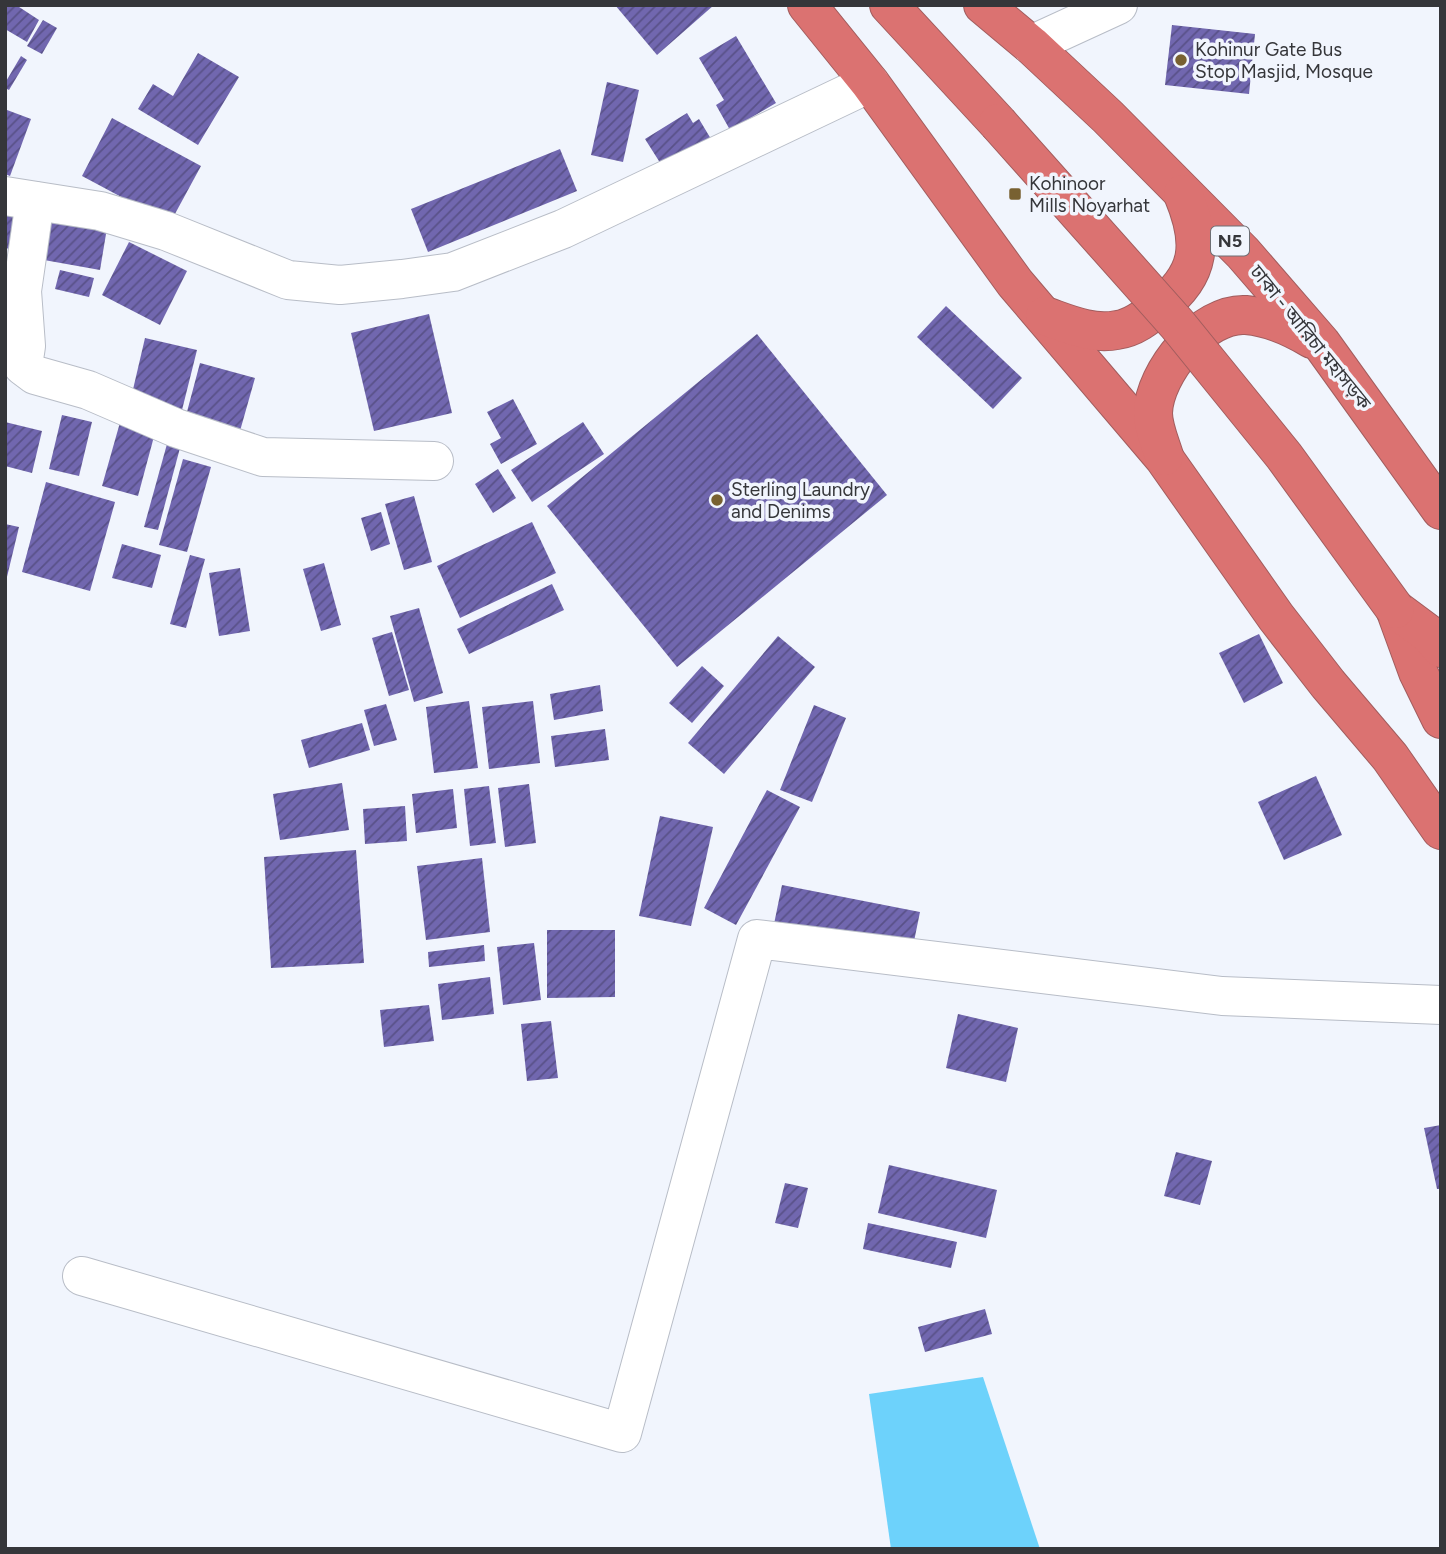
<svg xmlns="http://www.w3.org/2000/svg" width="1446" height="1554" font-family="Figtree,'Noto Sans Bengali',sans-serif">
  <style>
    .water { fill: #6dd2fb }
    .building { fill: url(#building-hatch) }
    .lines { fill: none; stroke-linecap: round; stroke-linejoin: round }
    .minor-casing { stroke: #b8bdc7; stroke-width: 40 }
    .highway-casing { stroke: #a15d5e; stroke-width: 40 }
    .minor { stroke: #fff; stroke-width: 38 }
    .highway { stroke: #db7271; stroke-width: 38 }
    .highway-bridge-casing { stroke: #a15d5e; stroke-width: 40; stroke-linecap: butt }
    .highway-bridge { stroke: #db7271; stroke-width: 38 }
    .poi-dot { fill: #786131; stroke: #f1f5fd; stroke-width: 2.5 }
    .labels { text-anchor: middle; stroke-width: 7; stroke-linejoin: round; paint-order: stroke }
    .shield { fill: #f1f5fd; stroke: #6d6f74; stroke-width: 2 }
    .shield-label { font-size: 18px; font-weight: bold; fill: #35363a }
    .poi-label { font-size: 19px; fill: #35363a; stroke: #f1f5fd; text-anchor: start }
    .street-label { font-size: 19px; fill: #35363a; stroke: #f1f5fd }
  </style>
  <defs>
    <pattern id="building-hatch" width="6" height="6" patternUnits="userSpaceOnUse" patternTransform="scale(1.75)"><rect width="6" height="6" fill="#7167af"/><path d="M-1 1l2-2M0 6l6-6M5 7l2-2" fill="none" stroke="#595188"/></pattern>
  </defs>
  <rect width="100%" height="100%" fill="#f1f5fd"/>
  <path class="water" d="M 983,1377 L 1040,1549 L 891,1549 L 869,1394 Z"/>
  <g class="building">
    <path d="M 5,5 L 16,5 L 39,20 L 27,42 L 5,29 Z"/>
    <path d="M 615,5 L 714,5 L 657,55 Z"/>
    <path d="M 43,20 L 57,28 L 42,54 L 27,46 Z"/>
    <path d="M 1172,25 L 1255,34 L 1249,94 L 1165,85 Z"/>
    <path d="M 736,36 L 776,103 L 730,130 L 716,105 L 724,100 L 699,58 Z"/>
    <path d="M 198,53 L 239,77 L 198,145 L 138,109 L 153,84 L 173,96 Z"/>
    <path d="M 21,56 L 27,60 L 9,90 L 5,88 L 5,83 Z"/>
    <path d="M 607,82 L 639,90 L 623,162 L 591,155 Z"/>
    <path d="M 7,110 L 31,119 L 10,176 L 5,174 Z"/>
    <path d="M 687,113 L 693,123 L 699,119 L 711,139 L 664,169 L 645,139 Z"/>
    <path d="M 112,118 L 201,166 L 170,223 L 82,176 Z"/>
    <path d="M 560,149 L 577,191 L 428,252 L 411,209 Z"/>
    <path d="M 5,203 L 28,207 L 20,251 L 5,248 Z"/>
    <path d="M 52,218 L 107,228 L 100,270 L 44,260 Z"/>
    <path d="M 129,242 L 187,271 L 160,325 L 102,295 Z"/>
    <path d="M 60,270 L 94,278 L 89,297 L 55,289 Z"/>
    <path d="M 946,306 L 1022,378 L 993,409 L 917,337 Z"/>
    <path d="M 429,314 L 452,413 L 374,431 L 351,333 Z"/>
    <path d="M 757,334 L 887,495 L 677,667 L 547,506 Z"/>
    <path d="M 145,338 L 197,350 L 182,410 L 131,398 Z"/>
    <path d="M 200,363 L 255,378 L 238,438 L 184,423 Z"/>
    <path d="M 513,399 L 537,444 L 501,464 L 490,444 L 501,438 L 487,412 Z"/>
    <path d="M 62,415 L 92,422 L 79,476 L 49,469 Z"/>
    <path d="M 121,419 L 156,429 L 138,496 L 102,486 Z"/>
    <path d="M 5,422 L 42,431 L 32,473 L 5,466 Z"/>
    <path d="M 583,422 L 604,454 L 532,502 L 511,470 Z"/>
    <path d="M 167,444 L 180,448 L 158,530 L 144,527 Z"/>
    <path d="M 183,459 L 211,467 L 187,552 L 159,545 Z"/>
    <path d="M 498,469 L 516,498 L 493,513 L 475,484 Z"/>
    <path d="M 46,482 L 115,502 L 90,591 L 22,572 Z"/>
    <path d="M 414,496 L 432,562 L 404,570 L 385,504 Z"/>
    <path d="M 381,512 L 390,544 L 371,551 L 361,518 Z"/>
    <path d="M 532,522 L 556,573 L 460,618 L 437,566 Z"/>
    <path d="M 5,524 L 19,527 L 6,581 L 5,581 Z"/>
    <path d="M 122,544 L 161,555 L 152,588 L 112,578 Z"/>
    <path d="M 190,555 L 205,559 L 186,628 L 170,624 Z"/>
    <path d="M 324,563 L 341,625 L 321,631 L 303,569 Z"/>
    <path d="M 240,568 L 250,631 L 219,636 L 209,573 Z"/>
    <path d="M 552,584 L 564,610 L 469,654 L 457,629 Z"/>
    <path d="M 419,608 L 443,693 L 414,702 L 390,616 Z"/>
    <path d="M 392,632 L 409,690 L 389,696 L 372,638 Z"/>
    <path d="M 1259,634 L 1283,683 L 1244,703 L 1219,653 Z"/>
    <path d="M 778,636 L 815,667 L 724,774 L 688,743 Z"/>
    <path d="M 702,666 L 724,686 L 692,723 L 669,703 Z"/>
    <path d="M 600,685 L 603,711 L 554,720 L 550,694 Z"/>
    <path d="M 469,701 L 478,768 L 434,773 L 426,707 Z"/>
    <path d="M 533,701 L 540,763 L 489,769 L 482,707 Z"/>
    <path d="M 386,704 L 397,740 L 374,746 L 364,710 Z"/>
    <path d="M 814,705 L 846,718 L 812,802 L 780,790 Z"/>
    <path d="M 362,723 L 370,750 L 309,768 L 301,740 Z"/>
    <path d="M 605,729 L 609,760 L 555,767 L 551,736 Z"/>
    <path d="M 1316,776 L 1342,835 L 1284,860 L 1258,802 Z"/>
    <path d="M 342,783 L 349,830 L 280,840 L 273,794 Z"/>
    <path d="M 529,784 L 536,843 L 505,847 L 498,788 Z"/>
    <path d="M 489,786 L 496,843 L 470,846 L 464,789 Z"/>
    <path d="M 453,789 L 457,828 L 416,833 L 412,794 Z"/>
    <path d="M 767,790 L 800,807 L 736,925 L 704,908 Z"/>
    <path d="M 405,806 L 407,841 L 365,844 L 363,809 Z"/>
    <path d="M 660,816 L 713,827 L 691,926 L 639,916 Z"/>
    <path d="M 356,850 L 364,963 L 271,968 L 264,857 Z"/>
    <path d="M 482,858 L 490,932 L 426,940 L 417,866 Z"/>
    <path d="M 782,885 L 920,912 L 911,956 L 773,929 Z"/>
    <path d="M 547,930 L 615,930 L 615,997 L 547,998 Z"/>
    <path d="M 534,943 L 541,1000 L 503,1005 L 497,947 Z"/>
    <path d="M 484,945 L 485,961 L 429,967 L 428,952 Z"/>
    <path d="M 490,977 L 494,1014 L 442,1020 L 438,984 Z"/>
    <path d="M 429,1005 L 434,1041 L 384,1047 L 380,1010 Z"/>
    <path d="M 958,1014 L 1018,1028 L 1006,1082 L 946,1068 Z"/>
    <path d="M 551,1021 L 558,1078 L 527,1081 L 521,1024 Z"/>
    <path d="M 1441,1125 L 1441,1189 L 1437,1189 L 1424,1128 Z"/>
    <path d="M 1176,1152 L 1212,1161 L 1200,1205 L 1164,1196 Z"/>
    <path d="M 889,1165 L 997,1190 L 986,1238 L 878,1213 Z"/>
    <path d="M 785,1183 L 808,1188 L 798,1228 L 775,1223 Z"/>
    <path d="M 868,1223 L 957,1242 L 951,1268 L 863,1249 Z"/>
    <path d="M 985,1309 L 992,1334 L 925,1352 L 918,1327 Z"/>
  </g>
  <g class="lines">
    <defs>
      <g id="minor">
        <path d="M 1031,45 L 1118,5"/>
        <path d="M 5,196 L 100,211 L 166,231 L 288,280 L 340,285 L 402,279 L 453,272 L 563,229 L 870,83"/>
        <path d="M 35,201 L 22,291 L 26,346 L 23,366 L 35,375 L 88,390 L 176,428 L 263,457 L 434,461"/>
        <path d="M 82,1276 L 622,1433 L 757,939 L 1222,996 L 1441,1005"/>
      </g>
      <g id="highway">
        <path d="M 807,5 L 870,83 L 1015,283 L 1164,458 L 1276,617 L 1328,684 L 1390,757 L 1441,830"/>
        <path d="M 889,5 L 998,123"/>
        <path d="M 983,5 L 1031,45 L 1108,117 L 1243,253 L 1321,343 L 1441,510"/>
        <path d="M 1045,316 C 1068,324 1092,335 1117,330 C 1133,328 1147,317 1159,307 C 1202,274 1203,242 1183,194"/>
        <path d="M 1164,456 C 1160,443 1153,427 1153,413 C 1154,373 1203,312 1246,315 C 1270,317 1292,327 1312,339"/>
        <path d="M 1395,609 L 1418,672 L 1441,719"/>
        <path d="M 1395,609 L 1430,635 L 1441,648"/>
      </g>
    </defs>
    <use href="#minor" class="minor-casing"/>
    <use href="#highway" class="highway-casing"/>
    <use href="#minor" class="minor"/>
    <use href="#highway" class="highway"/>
    <defs>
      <path id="highway-bridge" d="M 998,123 L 1177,324 L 1284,456 L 1395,609"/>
    </defs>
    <use href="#highway-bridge" class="highway-bridge-casing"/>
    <use href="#highway-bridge" class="highway-bridge"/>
  </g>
  <g class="poi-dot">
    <circle cx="1181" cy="60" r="7"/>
    <rect x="1008" y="187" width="14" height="14" rx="3.5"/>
    <circle cx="717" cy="500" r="7"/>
  </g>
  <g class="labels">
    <rect class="shield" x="1211" y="226.5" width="38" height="29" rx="5"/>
    <g class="shield-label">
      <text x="1230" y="247">N5</text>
    </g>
    <g class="poi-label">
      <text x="1195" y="56">Kohinur Gate Bus<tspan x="1195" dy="22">Stop Masjid, Mosque</tspan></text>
      <text x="1029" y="190">Kohinoor<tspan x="1029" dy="22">Mills Noyarhat</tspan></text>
      <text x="731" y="496">Sterling Laundry<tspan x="731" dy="22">and Denims</tspan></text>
    </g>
    <g class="street-label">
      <text transform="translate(1311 337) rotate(51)" y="7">ঢাকা - আরিচা মহাসড়ক</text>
    </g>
  </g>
  <rect width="1446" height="1554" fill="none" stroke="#35363a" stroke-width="14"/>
</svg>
